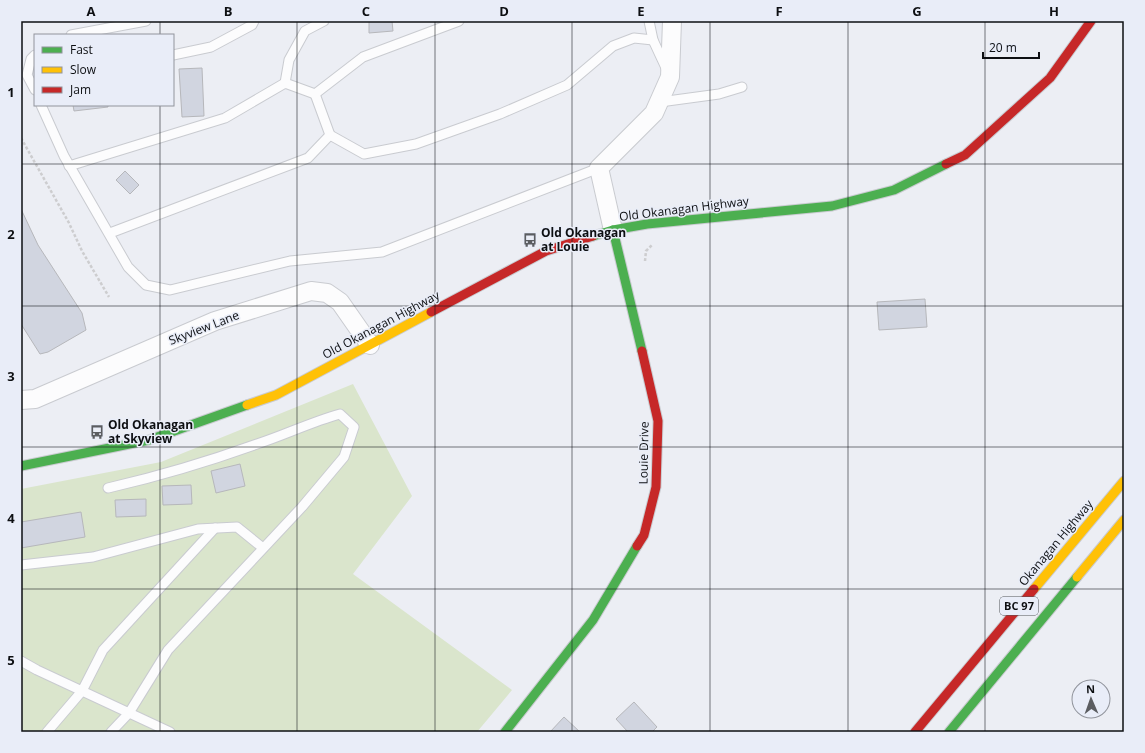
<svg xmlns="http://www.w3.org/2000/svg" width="1145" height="753" font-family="'Open Sans',sans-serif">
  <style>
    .green { fill: #dae5cc }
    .building { fill: #d1d5e0; stroke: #b6b7bb }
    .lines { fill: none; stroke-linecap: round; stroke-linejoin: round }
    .lane-casing { stroke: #c9cbd0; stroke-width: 11 }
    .street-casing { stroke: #c9cbd0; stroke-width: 20 }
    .fast-casing { stroke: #c9cbd0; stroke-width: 11 }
    .slow-casing { stroke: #c9cbd0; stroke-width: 11 }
    .jam-casing { stroke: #c9cbd0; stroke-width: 11 }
    .path { stroke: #cdcdcf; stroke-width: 2.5; stroke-dasharray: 3 2; stroke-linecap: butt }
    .lane { stroke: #fcfcfd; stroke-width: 9 }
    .street { stroke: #fcfcfd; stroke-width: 18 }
    .fast { stroke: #4caf50; stroke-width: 9 }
    .slow { stroke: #ffc107; stroke-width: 9 }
    .jam { stroke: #c62828; stroke-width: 9 }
    .grid { fill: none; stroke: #0d0f12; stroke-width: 1; stroke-opacity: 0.55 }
    .labels { text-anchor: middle; stroke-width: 3; stroke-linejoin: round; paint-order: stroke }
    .shield { fill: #e9edf8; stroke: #4f5257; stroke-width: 1 }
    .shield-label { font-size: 11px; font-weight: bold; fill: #0d0f12 }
    .street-label { font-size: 12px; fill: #0d0f12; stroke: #e9edf8 }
    .poi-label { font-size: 12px; font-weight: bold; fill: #0d0f12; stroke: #e9edf8; text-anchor: start }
    .neatline { fill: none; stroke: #0d0f12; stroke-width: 1.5 }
    .grid-label { font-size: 13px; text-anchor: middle; font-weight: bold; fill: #0d0f12 }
  </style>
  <rect width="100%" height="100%" fill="#eceef4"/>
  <path class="green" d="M 353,384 L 412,496 L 353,574 L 512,690 L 477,732 L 21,732 L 21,489 L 161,462 Z"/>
  <g class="building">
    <path d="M 369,21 L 392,21 L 393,31 L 369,33 Z"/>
    <path d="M 202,68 L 204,116 L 182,117 L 179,69 Z"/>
    <path d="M 73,105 L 108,105 L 108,107 L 74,111 Z"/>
    <path d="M 125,171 L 139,185 L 130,194 L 116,180 Z"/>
    <path d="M 21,209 L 38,245 L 82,313 L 86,330 L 48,352 L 40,354 L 21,324 Z"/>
    <path d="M 925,299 L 927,327 L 879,330 L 877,302 Z"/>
    <path d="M 240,464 L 245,486 L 216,493 L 211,471 Z"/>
    <path d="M 191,485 L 192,504 L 163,505 L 162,486 Z"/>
    <path d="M 146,499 L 146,516 L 116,517 L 115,500 Z"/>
    <path d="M 81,512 L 85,537 L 21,548 L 21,522 Z"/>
    <path d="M 634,702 L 657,727 L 652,732 L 628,732 L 616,719 Z"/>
    <path d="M 564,717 L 580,732 L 550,732 Z"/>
  </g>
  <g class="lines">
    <defs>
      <g id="lane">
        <path d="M 649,21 L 653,40 L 667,70"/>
        <path d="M 71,35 L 146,21"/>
        <path d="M 35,55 L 31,59 L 27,75 L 35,90"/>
        <path d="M 173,55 L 211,47 L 252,25 L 254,21"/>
        <path d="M 285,83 L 289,60 L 305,31 L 324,21"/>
        <path d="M 660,102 L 719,94 L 742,87"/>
        <path d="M 41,105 L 64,156 L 128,267 L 146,285 L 170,290 L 290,261 L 382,252 L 599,168"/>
        <path d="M 330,135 L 364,154 L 416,144 L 500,114 L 567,85 L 613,46 L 634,38 L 653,40"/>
        <path d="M 69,166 L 225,118 L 285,83 L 315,94 L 363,57 L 459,21"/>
        <path d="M 110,233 L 308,158 L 330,135 L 315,94"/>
        <path d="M 108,488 C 160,476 207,462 257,444 C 285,435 311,422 340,414 L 354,427 L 344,457 L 302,507 L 168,650 L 129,713 L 111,732"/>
        <path d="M 21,565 L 93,557 L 198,529 L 237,527 L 263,548"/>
        <path d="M 21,661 L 37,670 L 170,732"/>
        <path d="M 47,732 L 82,691 L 103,650 L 215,528"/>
      </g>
      <g id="street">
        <path d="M 613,230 L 599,168 L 654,113 L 670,77 L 672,21"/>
        <path d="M 21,400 L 35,399 L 215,321 L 311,291 L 327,293 L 340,302 L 370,345"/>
      </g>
      <g id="fast">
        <path d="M 613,230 L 642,351"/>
        <path d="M 593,236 L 613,230 L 647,224 L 832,206 L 894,190 L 946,164"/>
        <path d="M 21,466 L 149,440 L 247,405"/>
        <path d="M 505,732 L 593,620 L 637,546"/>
        <path d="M 949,732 L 1077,577"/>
      </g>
      <g id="slow">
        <path d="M 247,405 L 276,395 L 431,312"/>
        <path d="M 1077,577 L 1124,520"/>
        <path d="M 1034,589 L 1124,481"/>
      </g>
      <g id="jam">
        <path d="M 946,164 L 965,155 L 1050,78 L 1091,21"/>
        <path d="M 431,312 L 546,251 L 593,236"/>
        <path d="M 637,546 L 644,535 L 656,487 L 658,421 L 642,351"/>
        <path d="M 915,732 L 1034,589"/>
      </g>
    </defs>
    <use href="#lane" class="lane-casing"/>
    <use href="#street" class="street-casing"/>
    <use href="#fast" class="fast-casing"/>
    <use href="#slow" class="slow-casing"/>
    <use href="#jam" class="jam-casing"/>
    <g class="path">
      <path d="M 21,138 L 69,223 L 82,251 L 109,297"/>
      <path d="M 645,261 L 646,251 L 652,245"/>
    </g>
    <use href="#lane" class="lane"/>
    <use href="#street" class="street"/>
    <use href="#fast" class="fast"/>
    <use href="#slow" class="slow"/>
    <use href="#jam" class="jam"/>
  </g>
  <path class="grid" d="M 160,21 L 160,35M 297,21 L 297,732M 435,21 L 435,732M 572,21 L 572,732M 710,21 L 710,732M 848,21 L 848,732M 985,21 L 985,732M 160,105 L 160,732M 21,164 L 1124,164M 21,306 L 1124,306M 21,447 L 1124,447M 21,589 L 1124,589"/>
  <defs>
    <symbol id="bus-bare" viewBox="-9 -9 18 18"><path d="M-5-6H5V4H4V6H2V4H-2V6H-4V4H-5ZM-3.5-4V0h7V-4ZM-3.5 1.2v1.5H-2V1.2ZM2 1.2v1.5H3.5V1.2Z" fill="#5b5d61" stroke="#e9edf8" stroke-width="2.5" paint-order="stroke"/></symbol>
  </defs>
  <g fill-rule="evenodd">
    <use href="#bus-bare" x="520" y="230" width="20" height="20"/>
    <use href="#bus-bare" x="87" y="422" width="20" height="20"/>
  </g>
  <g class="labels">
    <rect class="shield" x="1000" y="597" width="38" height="18" rx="3"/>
    <g class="shield-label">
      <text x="1019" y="610">BC 97</text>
    </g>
    <g class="street-label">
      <text transform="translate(684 209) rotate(-7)" y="4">Old Okanagan Highway</text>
      <text transform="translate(381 325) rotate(-28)" y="4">Old Okanagan Highway</text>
      <text transform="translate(204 328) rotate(-21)" y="4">Skyview Lane</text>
      <text transform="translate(644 453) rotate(-89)" y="4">Louie Drive</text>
      <text transform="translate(1056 543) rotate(-50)" y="4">Okanagan Highway</text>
    </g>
    <g class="poi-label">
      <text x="541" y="237">Old Okanagan<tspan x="541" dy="14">at Louie</tspan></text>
      <text x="108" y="429">Old Okanagan<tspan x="108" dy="14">at Skyview</tspan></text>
    </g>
  </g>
  <rect width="1145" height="753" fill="none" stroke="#e9edf8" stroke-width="44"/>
  <rect x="34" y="34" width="140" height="72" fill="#e9edf8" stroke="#91949c"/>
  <rect x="42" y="47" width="20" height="6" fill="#4caf50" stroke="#91949c"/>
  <text x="70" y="54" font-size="12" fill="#0d0f12">Fast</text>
  <rect x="42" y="67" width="20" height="6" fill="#ffc107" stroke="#91949c"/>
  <text x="70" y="74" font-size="12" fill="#0d0f12">Slow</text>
  <rect x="42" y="87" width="20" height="6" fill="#c62828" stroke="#91949c"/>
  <text x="70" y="94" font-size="12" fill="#0d0f12">Jam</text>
  <g transform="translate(1091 699) rotate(358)"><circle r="19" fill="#e9edf8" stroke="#91949c"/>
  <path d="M0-3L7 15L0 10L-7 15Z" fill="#5b5d61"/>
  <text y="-6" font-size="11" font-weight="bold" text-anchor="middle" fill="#0d0f12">N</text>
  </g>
  <path d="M983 52v6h56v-6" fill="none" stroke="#0d0f12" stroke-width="2"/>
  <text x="989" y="52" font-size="12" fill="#0d0f12" stroke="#e9edf8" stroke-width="3" paint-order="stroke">20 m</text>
  <rect x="22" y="22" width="1101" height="709" class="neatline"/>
  <g class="grid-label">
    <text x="91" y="16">A</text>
    <text x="228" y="16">B</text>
    <text x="366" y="16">C</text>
    <text x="504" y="16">D</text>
    <text x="641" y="16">E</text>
    <text x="779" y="16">F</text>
    <text x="917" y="16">G</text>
    <text x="1054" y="16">H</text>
    <text x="11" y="97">1</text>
    <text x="11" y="239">2</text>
    <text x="11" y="381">3</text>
    <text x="11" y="523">4</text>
    <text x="11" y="665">5</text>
  </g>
</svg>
